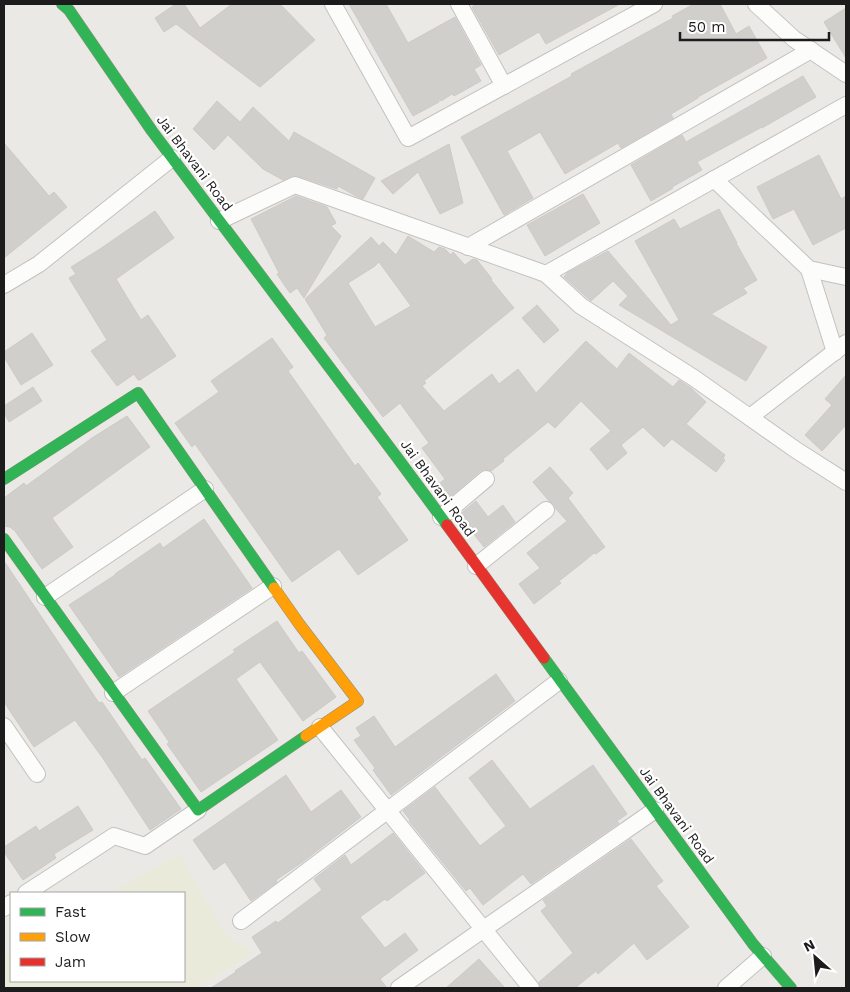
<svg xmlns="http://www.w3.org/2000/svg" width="850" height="992" font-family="'Work Sans',sans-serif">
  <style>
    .farmland { fill: #e9ead9 }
    .building { fill: #d1cfcc; stroke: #cecac6; fill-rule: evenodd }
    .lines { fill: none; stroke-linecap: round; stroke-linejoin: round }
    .street-casing { stroke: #c3c2c1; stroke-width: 18 }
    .fast-casing { stroke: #91937f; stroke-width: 12 }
    .slow-casing { stroke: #91937f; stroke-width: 12 }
    .jam-casing { stroke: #91937f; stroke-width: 12 }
    .street { stroke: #fcfcfb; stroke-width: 16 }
    .fast { stroke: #30b455; stroke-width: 11 }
    .slow { stroke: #ff9f0a; stroke-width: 11 }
    .jam { stroke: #e5322d; stroke-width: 11 }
    .labels { text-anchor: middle; stroke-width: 4.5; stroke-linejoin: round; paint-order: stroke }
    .street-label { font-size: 14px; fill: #1c1c1c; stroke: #fff }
  </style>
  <rect width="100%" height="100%" fill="#ebe9e5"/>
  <path class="farmland" d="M 179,854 L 223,930 L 230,939 L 253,952 L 197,988 L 4,988 L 4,957 L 11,952 L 11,981 L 184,981 L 184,893 L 112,893 Z"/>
  <g class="building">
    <path d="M 176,4 L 184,4 L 200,28 L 232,4 L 280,4 L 315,40 L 260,87 L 176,24 L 164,32 L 155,18 Z"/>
    <path d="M 349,4 L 386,4 L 408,43 L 455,17 L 481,65 L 474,69 L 481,81 L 454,96 L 452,94 L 441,101 L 440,99 L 439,99 L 439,102 L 413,116 Z"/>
    <path d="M 477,4 L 620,4 L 546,44 L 539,32 L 499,55 L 472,7 Z"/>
    <path d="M 694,4 L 720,4 L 736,34 L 749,26 L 767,58 L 698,97 L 698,98 L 671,114 L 673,118 L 621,148 L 618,143 L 565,174 L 540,132 L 507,151 L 533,198 L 504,215 L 461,137 L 572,76 L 571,74 L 673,18 L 672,16 Z"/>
    <path d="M 846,8 L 846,58 L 824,22 Z"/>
    <path d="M 803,76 L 816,97 L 762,128 L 762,127 L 697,162 L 702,170 L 672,187 L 673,188 L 651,201 L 631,165 L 682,135 L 686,142 Z"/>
    <path d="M 217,101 L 240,122 L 253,107 L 289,141 L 294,132 L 375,178 L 363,199 L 356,196 L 338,186 L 337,189 L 298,176 L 291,176 L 283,180 L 263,169 L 228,135 L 214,150 L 193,129 Z"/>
    <path d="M 4,143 L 49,196 L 54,192 L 67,207 L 4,258 Z"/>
    <path d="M 449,144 L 463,203 L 440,214 L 418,172 L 393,194 L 381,181 Z"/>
    <path d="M 819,155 L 841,199 L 846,196 L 846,228 L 813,245 L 794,209 L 773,219 L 757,187 Z"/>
    <path d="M 583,194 L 600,223 L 545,256 L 527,225 Z"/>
    <path d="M 296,196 L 327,207 L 336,223 L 331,226 L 341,236 L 304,298 L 297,288 L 290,293 L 285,286 L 277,274 L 279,273 L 251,219 Z"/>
    <path d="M 719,209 L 737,243 L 736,243 L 757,280 L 743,288 L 747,293 L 711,314 L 767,347 L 746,381 L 619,305 L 628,296 L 613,281 L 591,301 L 564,277 L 567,273 L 608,251 L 671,325 L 679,320 L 635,241 L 674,219 L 680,229 Z"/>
    <path d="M 155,211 L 174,238 L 116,279 L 141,320 L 148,315 L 176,356 L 140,380 L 138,380 L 134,374 L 117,386 L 91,351 L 107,340 L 69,278 L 76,274 L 71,267 L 100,249 Z"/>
    <path d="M 408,236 L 434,252 L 439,247 L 445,249 L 451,255 L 453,252 L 465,265 L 473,259 L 477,260 L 492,279 L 491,280 L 514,308 L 424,381 L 426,383 L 422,386 L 444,411 L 492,374 L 499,384 L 518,369 L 536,393 L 586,341 L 617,369 L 629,353 L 673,387 L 679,380 L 691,388 L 706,402 L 686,424 L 725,455 L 723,458 L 725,460 L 716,472 L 672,439 L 664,447 L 643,427 L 621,445 L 627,453 L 607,470 L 590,449 L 611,431 L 581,401 L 555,428 L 548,422 L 503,459 L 504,461 L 491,471 L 485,469 L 480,471 L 445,501 L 435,487 L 445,479 L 422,448 L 429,443 L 400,403 L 383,417 L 324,338 L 327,335 L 305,299 L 371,237 L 379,246 L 383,242 L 396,255 ZM 379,262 L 411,306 L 375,327 L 348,283 L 375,266 Z"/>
    <path d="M 537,305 L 559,330 L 544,343 L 522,318 Z"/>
    <path d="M 32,333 L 53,365 L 21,385 L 4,357 L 4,352 Z"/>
    <path d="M 272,338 L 293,367 L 288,371 L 355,466 L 358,463 L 381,494 L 377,497 L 408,540 L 358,575 L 339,549 L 292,582 L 195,444 L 192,447 L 175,423 L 219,392 L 211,381 Z"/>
    <path d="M 846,375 L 846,425 L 822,451 L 805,435 L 832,405 L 825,399 Z"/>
    <path d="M 33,387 L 42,401 L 9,422 L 4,413 L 4,406 Z"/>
    <path d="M 127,416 L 150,447 L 52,518 L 73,547 L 42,569 L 15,531 L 10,527 L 4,526 L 4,498 L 24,483 L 26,486 L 92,438 Z"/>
    <path d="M 550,467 L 573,493 L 568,498 L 605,547 L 596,554 L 594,553 L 582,563 L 559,581 L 561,583 L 534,604 L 519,584 L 540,568 L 527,553 L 567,521 L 556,509 L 553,503 L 549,501 L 533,482 Z"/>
    <path d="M 476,501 L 488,517 L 503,505 L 515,522 L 484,547 L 459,515 Z"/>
    <path d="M 204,519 L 252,588 L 119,677 L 69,605 L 115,575 L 115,574 L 160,543 L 163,548 Z"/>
    <path d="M 4,561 L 99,703 L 102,702 L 142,760 L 145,758 L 181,809 L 150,830 L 102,757 L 75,720 L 34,747 L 4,702 Z"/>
    <path d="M 277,621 L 299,653 L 302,651 L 336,697 L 303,721 L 260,662 L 236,679 L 278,740 L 201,792 L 167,744 L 169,742 L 148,711 L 235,652 L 233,650 Z"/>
    <path d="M 496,674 L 515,701 L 391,795 L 373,770 L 375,768 L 354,740 L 361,736 L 356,728 L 374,716 L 395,747 Z"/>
    <path d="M 492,760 L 530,809 L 593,765 L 627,814 L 617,821 L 619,823 L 531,884 L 523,874 L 483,905 L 470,888 L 466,891 L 409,821 L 410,820 L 403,811 L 435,787 L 480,846 L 506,826 L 469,778 Z"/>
    <path d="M 286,775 L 311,812 L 341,790 L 361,817 L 301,863 L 276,880 L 277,882 L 251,901 L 225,862 L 214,870 L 193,840 Z"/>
    <path d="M 78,806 L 93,830 L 54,854 L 56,858 L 23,880 L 4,852 L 4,847 L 36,826 L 39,831 Z"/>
    <path d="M 393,833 L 425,873 L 387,901 L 385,899 L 360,917 L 385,948 L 405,933 L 418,950 L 380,979 L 387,988 L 211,988 L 236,972 L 235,971 L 262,953 L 252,937 L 276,921 L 278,923 L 322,890 L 314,879 L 345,855 L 351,865 Z"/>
    <path d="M 631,839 L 663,881 L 656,886 L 689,927 L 647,960 L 634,943 L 598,974 L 596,971 L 575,988 L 541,988 L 539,982 L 573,953 L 541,911 L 547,906 L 543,900 Z"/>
    <path d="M 479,959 L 505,988 L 446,988 Z"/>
  </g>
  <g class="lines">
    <defs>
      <g id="street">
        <path d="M 333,4 L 408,138 L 654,4"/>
        <path d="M 459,4 L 504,86"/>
        <path d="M 756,4 L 794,39 L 846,74"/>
        <path d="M 714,179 L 809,269 L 846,277"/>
        <path d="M 219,221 L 295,185 L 546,274 L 581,306 L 694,378 L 796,450 L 846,482"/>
        <path d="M 468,247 L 811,50"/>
        <path d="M 809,269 L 835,352"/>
        <path d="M 546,274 L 846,105"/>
        <path d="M 4,285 L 39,264 L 172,158"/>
        <path d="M 750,417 L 846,343"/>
        <path d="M 441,517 L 486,479"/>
        <path d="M 476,566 L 546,510"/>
        <path d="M 45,597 L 205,489"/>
        <path d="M 113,693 L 273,586"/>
        <path d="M 4,726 L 37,774"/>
        <path d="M 320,727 L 531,988"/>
        <path d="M 26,893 L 114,836 L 145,846 L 198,810"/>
        <path d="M 4,908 L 11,903"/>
        <path d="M 241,921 L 559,681"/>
        <path d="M 399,988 L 655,810"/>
        <path d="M 726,988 L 763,956"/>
      </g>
      <g id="fast">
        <path d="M 62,4 L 69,10 L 152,131 L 396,456 L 447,525"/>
        <path d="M 4,479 L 138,393 L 274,588"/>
        <path d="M 4,539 L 198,810 L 306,736"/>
        <path d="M 544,658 L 753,944 L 791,988"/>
      </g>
      <path id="slow" d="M 274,588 L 300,625 L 358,701 L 306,736"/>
      <path id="jam" d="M 447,525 L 544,658"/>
    </defs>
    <use href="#street" class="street-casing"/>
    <use href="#fast" class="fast-casing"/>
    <use href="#slow" class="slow-casing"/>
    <use href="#jam" class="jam-casing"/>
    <use href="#street" class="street"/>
    <use href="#fast" class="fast"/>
    <use href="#slow" class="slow"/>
    <use href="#jam" class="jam"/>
  </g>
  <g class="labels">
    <g class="street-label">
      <text transform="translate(195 163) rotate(53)" y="5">Jai Bhavani Road</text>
      <text transform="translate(438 488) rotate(54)" y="5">Jai Bhavani Road</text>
      <text transform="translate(677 815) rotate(54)" y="5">Jai Bhavani Road</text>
    </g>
  </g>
  <rect width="850" height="992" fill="none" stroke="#1c1c1c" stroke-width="10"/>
  <rect x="10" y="892" width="175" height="90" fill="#ffffff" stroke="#a4a4a4"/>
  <rect x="20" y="908" width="25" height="8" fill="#30b455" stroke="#a4a4a4"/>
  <text x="55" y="917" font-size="15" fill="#1c1c1c">Fast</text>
  <rect x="20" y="933" width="25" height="8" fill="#ff9f0a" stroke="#a4a4a4"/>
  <text x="55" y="942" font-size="15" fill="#1c1c1c">Slow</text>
  <rect x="20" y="958" width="25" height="8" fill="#e5322d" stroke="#a4a4a4"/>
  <text x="55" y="967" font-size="15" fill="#1c1c1c">Jam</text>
  <g transform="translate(815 957) rotate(333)" stroke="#ffffff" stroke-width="4" paint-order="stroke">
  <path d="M0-4L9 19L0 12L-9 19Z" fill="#1c1c1c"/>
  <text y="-8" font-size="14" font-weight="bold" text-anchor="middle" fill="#1c1c1c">N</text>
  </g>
  <path d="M680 32v8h149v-8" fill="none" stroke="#1c1c1c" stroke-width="2.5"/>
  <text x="688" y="32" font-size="15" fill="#1c1c1c" stroke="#ffffff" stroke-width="4" paint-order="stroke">50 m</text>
</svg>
